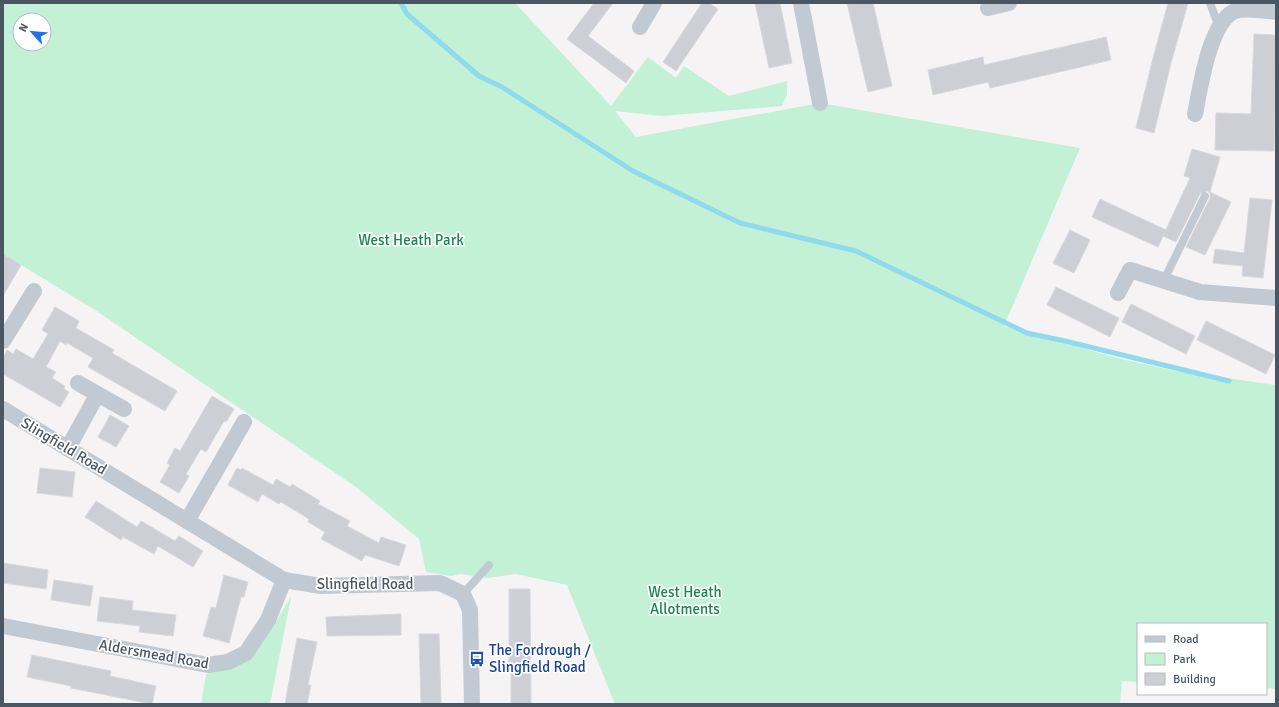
<svg xmlns="http://www.w3.org/2000/svg" width="1279" height="707" font-family="Signika,sans-serif">
  <style>
    .green { fill: #c3f1d5; fill-rule: evenodd }
    .lines { fill: none; stroke-linecap: round; stroke-linejoin: round }
    .stream { stroke: #90daee; stroke-width: 5 }
    .building { fill: #cdcfd5; stroke: #d7d9de }
    .lane { stroke: #c1cad2; stroke-width: 8 }
    .street { stroke: #c1cad2; stroke-width: 16 }
    .labels { text-anchor: middle; stroke-width: 3.5; stroke-linejoin: round; paint-order: stroke }
    .park-label { font-size: 15px; fill: #17864f; stroke: #fff }
    .street-label { font-size: 15px; fill: #4a5661; stroke: #fff }
    .transit-label { font-size: 15px; fill: #164399; stroke: #fff; text-anchor: start }
  </style>
  <rect width="100%" height="100%" fill="#f5f3f3"/>
  <g class="green">
    <path d="M 3,3 L 515,3 L 611,106 L 648,57 L 676,78 L 684,66 L 729,96 L 787,81 L 787,95 L 782,106 L 661,116 L 615,111 L 636,137 L 820,103 L 1080,148 L 1004,326 L 1121,359 L 1176,371 L 1276,385 L 1276,689 L 1266,688 L 1266,624 L 1138,624 L 1138,682 L 1122,681 L 1120,704 L 615,704 L 567,585 L 516,574 L 487,578 L 461,574 L 451,576 L 426,572 L 419,539 L 356,487 L 95,310 L 3,254 ZM 20,20 L 44,20 L 44,44 L 20,44 Z"/>
    <path d="M 291,597 L 270,704 L 201,704 L 206,674 L 234,666 L 263,642 Z"/>
  </g>
  <g class="lines">
    <path class="stream" d="M 401,3 L 407,14 L 479,76 L 502,87 L 633,171 L 740,223 L 856,251 L 1027,333 L 1065,341 L 1229,381"/>
  </g>
  <g class="building">
    <path d="M 594,3 L 613,3 L 588,36 L 634,71 L 626,83 L 567,39 Z"/>
    <path d="M 702,3 L 709,3 L 718,9 L 676,71 L 663,62 Z"/>
    <path d="M 755,3 L 780,3 L 792,63 L 769,68 Z"/>
    <path d="M 847,3 L 873,3 L 892,86 L 868,92 Z"/>
    <path d="M 1168,3 L 1188,3 L 1171,63 L 1154,133 L 1136,128 L 1152,62 Z"/>
    <path d="M 1254,34 L 1276,35 L 1274,151 L 1215,150 L 1216,113 L 1251,114 Z"/>
    <path d="M 1106,37 L 1111,60 L 990,88 L 988,82 L 933,95 L 928,70 L 983,57 L 984,65 Z"/>
    <path d="M 1192,149 L 1220,157 L 1210,192 L 1231,202 L 1205,255 L 1186,247 L 1210,198 L 1210,193 L 1207,191 L 1200,194 L 1176,242 L 1163,236 L 1190,178 L 1184,176 Z"/>
    <path d="M 1250,198 L 1272,200 L 1263,278 L 1242,276 L 1243,266 L 1213,263 L 1215,249 L 1244,253 Z"/>
    <path d="M 1100,199 L 1166,230 L 1158,247 L 1092,217 Z"/>
    <path d="M 1070,230 L 1090,240 L 1074,273 L 1053,263 Z"/>
    <path d="M 3,254 L 21,265 L 3,296 Z"/>
    <path d="M 1056,287 L 1119,318 L 1110,337 L 1047,305 Z"/>
    <path d="M 1131,304 L 1195,336 L 1186,354 L 1122,322 Z"/>
    <path d="M 55,307 L 79,321 L 76,328 L 114,350 L 112,353 L 177,391 L 165,411 L 88,367 L 93,358 L 67,343 L 66,345 L 60,341 L 46,367 L 56,372 L 52,378 L 65,386 L 64,389 L 69,392 L 60,407 L 3,374 L 3,358 L 7,350 L 13,354 L 16,349 L 33,359 L 48,334 L 42,330 Z"/>
    <path d="M 1206,321 L 1275,355 L 1266,374 L 1197,340 Z"/>
    <path d="M 212,396 L 234,409 L 226,422 L 224,421 L 206,452 L 201,449 L 186,474 L 189,476 L 179,493 L 160,482 L 170,465 L 167,463 L 175,448 L 180,451 Z"/>
    <path d="M 110,415 L 129,426 L 116,447 L 98,437 Z"/>
    <path d="M 40,468 L 75,472 L 72,497 L 37,493 Z"/>
    <path d="M 237,468 L 241,470 L 242,468 L 273,485 L 276,479 L 290,487 L 292,484 L 320,501 L 318,504 L 350,521 L 347,526 L 379,543 L 381,537 L 406,545 L 399,566 L 365,555 L 362,561 L 321,539 L 325,532 L 308,522 L 309,519 L 281,502 L 279,504 L 262,494 L 258,502 L 228,485 Z"/>
    <path d="M 96,501 L 137,527 L 141,521 L 175,541 L 179,536 L 203,551 L 193,567 L 158,546 L 154,554 L 123,537 L 121,540 L 85,517 Z"/>
    <path d="M 3,563 L 48,570 L 46,589 L 3,583 Z"/>
    <path d="M 224,575 L 248,582 L 244,597 L 241,597 L 229,643 L 203,636 L 211,607 L 216,608 Z"/>
    <path d="M 54,580 L 93,586 L 90,606 L 51,600 Z"/>
    <path d="M 509,589 L 530,589 L 531,704 L 511,704 L 511,669 L 509,669 Z"/>
    <path d="M 100,597 L 133,601 L 132,610 L 176,615 L 173,636 L 139,632 L 140,626 L 97,621 Z"/>
    <path d="M 401,614 L 401,635 L 327,636 L 326,617 Z"/>
    <path d="M 419,634 L 439,634 L 441,704 L 421,704 Z"/>
    <path d="M 297,638 L 317,642 L 308,685 L 311,685 L 307,704 L 285,704 Z"/>
    <path d="M 32,655 L 111,671 L 110,676 L 156,686 L 152,704 L 71,688 L 71,686 L 27,677 Z"/>
  </g>
  <g class="lines">
    <g class="lane">
      <path d="M 1210,3 L 1219,27"/>
      <path d="M 1164,280 L 1205,196"/>
      <path d="M 463,594 L 489,565"/>
    </g>
    <g class="street">
      <path d="M 801,3 L 820,103"/>
      <path d="M 988,8 L 1009,3"/>
      <path d="M 640,27 L 654,3"/>
      <path d="M 1195,114 C 1200,89 1209,25 1233,12 C 1242,7 1266,11 1276,12"/>
      <path d="M 1118,293 L 1130,270 L 1200,292 L 1276,298"/>
      <path d="M 3,341 L 34,291"/>
      <path d="M 78,383 L 124,409"/>
      <path d="M 3,409 L 284,580 L 321,586 L 440,583 L 463,594 L 470,610 L 472,704"/>
      <path d="M 68,448 L 97,395"/>
      <path d="M 187,521 L 244,422"/>
      <path d="M 3,626 L 208,665 L 228,662 L 246,653 L 268,620 L 284,580"/>
    </g>
  </g>
  <defs>
    <symbol id="bus-bare" viewBox="-9 -9 18 18"><path d="M-5-6H5V4H4V6H2V4H-2V6H-4V4H-5ZM-3.5-4V0h7V-4ZM-3.5 1.2v1.5H-2V1.2ZM2 1.2v1.5H3.5V1.2Z" fill="#1a4fb4" stroke="#fff" stroke-width="2.5" paint-order="stroke"/></symbol>
  </defs>
  <g fill-rule="evenodd">
    <use href="#bus-bare" x="466" y="648" width="22" height="22"/>
  </g>
  <g class="labels">
    <g class="park-label">
      <text x="411" y="245">West Heath Park</text>
      <text x="685" y="597">West Heath<tspan x="685" dy="17">Allotments</tspan></text>
    </g>
    <g class="street-label">
      <text transform="translate(64 446) rotate(31)" y="5">Slingfield Road</text>
      <text x="365" y="589">Slingfield Road</text>
      <text transform="translate(154 654) rotate(10)" y="5">Aldersmead Road</text>
    </g>
    <g class="transit-label">
      <text x="489" y="655">The Fordrough /<tspan x="489" dy="17">Slingfield Road</tspan></text>
    </g>
  </g>
  <rect width="1279" height="707" fill="none" stroke="#4a5661" stroke-width="8"/>
  <rect x="1137" y="623" width="130" height="72" fill="#ffffff" stroke="#b7bbc0"/>
  <rect x="1145" y="636" width="20" height="6" fill="#c1cad2" stroke="#b7bbc0"/>
  <text x="1173" y="643" font-size="12" fill="#4a5661">Road</text>
  <rect x="1145" y="653" width="20" height="12" fill="#c3f1d5" stroke="#b7bbc0"/>
  <text x="1173" y="663" font-size="12" fill="#4a5661">Park</text>
  <rect x="1145" y="673" width="20" height="12" fill="#cdcfd5" stroke="#b7bbc0"/>
  <text x="1173" y="683" font-size="12" fill="#4a5661">Building</text>
  <g transform="translate(32 32) rotate(297)"><circle r="19" fill="#ffffff" stroke="#b7bbc0"/>
  <path d="M0-3L7 15L0 10L-7 15Z" fill="#1a73e8"/>
  <text y="-6" font-size="11" font-weight="bold" text-anchor="middle" fill="#4a5661">N</text>
  </g>
</svg>
